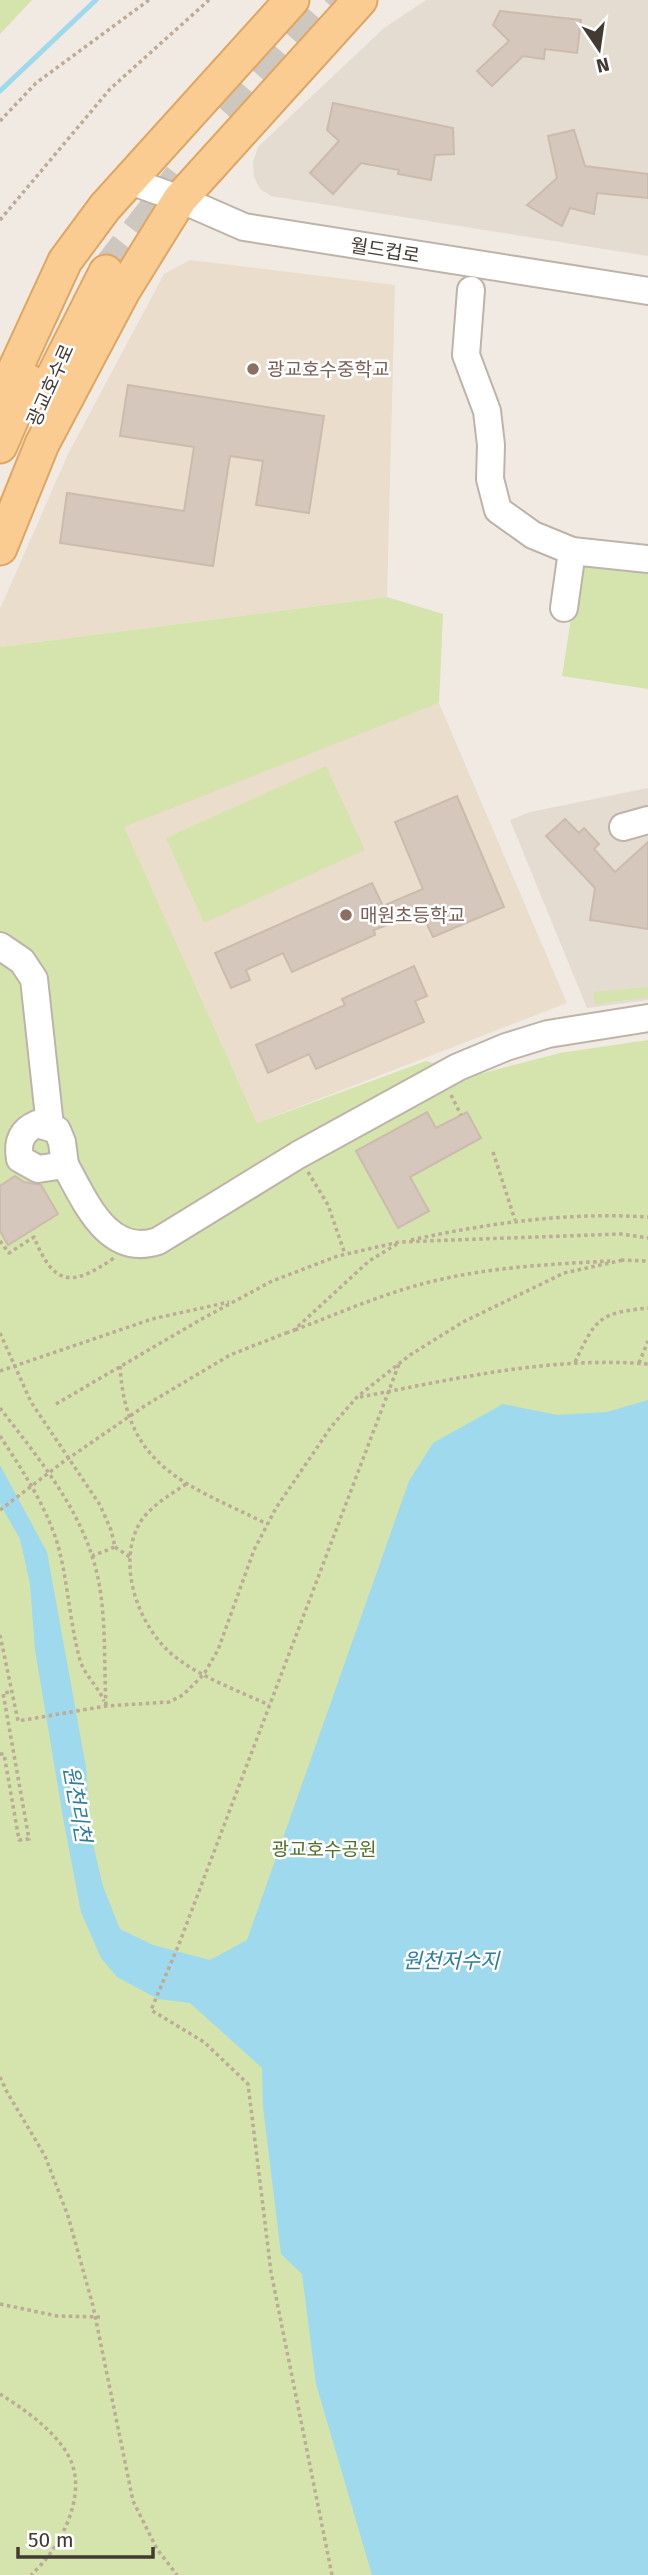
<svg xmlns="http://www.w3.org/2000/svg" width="648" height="2575" font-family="'Fira Sans','Noto Sans KR',sans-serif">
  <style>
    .residential { fill: #e4dbd1 }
    .education { fill: #eaddcc }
    .green { fill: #d4e4ac }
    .water { fill: #9fd9ed }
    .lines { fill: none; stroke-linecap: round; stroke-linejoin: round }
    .stream { stroke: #9fd9ed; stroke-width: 5 }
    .building { fill: #d5c7bb; stroke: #ccbbac; stroke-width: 2 }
    .major-tunnel { stroke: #cec7bf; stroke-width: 33; stroke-dasharray: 33 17; stroke-linecap: butt }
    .minor-casing { stroke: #beb3a9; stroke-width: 30 }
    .major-casing { stroke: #dea663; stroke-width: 37 }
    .path { stroke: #bdaa97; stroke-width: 3.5; stroke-dasharray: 3.5 3.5; stroke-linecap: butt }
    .minor { stroke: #fff; stroke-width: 26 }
    .major { stroke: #facc92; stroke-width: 33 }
    .path-bridge { stroke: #bdaa97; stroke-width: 3.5; stroke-dasharray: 3.5 3.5; stroke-linecap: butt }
    .education-dot { fill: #8d6e63; stroke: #fff; stroke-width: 2.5 }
    .labels { text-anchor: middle; stroke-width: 5; stroke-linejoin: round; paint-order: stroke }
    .street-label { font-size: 19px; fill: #423a33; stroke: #fff }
    .education-label { font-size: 19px; fill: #785e54; stroke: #fff; text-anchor: start }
    .park-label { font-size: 19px; fill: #507129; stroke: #fff }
    .water-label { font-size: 21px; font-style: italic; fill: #2e7d9a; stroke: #fff }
  </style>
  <rect width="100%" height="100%" fill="#f1eae2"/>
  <g class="residential">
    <path d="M 426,0 L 648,0 L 648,256 L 271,196 L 260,189 L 254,177 L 253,162 L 258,147 L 384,28 Z"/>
    <path d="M 648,788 L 648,1000 L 587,1008 L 510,820 L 530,812 Z"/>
  </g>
  <g class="education">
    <path d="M 190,260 L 395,285 L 387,597 L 0,647 L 0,609 L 68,454 L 164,274 Z"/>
    <path d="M 439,703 L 567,1003 L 257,1123 L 123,826 Z"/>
  </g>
  <g class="green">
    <path d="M 0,0 L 32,0 L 0,34 Z"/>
    <path d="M 580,561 L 648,572 L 648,689 L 562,676 Z"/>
    <path d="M 387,597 L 443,614 L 439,703 L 124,827 L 257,1123 L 426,1061 L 476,1075 L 560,1053 L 648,1040 L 648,2575 L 0,2575 L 0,647 Z"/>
    <path d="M 326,766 L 365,850 L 204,923 L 166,838 Z"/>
    <path d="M 648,987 L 648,997 L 595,1004 L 593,992 Z"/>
  </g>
  <path class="water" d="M 648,1400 L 648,2575 L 372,2575 L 316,2384 L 302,2274 L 281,2254 L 263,2107 L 262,2068 L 190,2003 L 158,1999 L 117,1977 L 101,1958 L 81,1912 L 64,1823 L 35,1650 L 30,1584 L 20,1539 L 0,1504 L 0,1465 L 47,1552 L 86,1767 L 90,1832 L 103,1886 L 114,1914 L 120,1929 L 153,1945 L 210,1960 L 247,1940 L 409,1481 L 433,1443 L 503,1404 L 557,1415 L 607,1412 Z"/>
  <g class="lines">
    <path class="stream" d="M 0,91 L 96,0"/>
  </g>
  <g class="building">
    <path d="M 500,11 L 581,20 L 577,53 L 545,49 L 544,59 L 523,56 L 492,86 L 477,71 L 509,41 L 493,25 Z"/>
    <path d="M 333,103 L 453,128 L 454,154 L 435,155 L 431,180 L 398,174 L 399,170 L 361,163 L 333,194 L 310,173 L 339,141 L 327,130 Z"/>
    <path d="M 574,130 L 585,166 L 648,174 L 648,198 L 597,193 L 594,214 L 570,208 L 562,226 L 527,205 L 557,178 L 548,136 Z"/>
    <path d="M 128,385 L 324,416 L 309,513 L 256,505 L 263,461 L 230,456 L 213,566 L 60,543 L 67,493 L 184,511 L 194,447 L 120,436 Z"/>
    <path d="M 457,796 L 504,907 L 433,937 L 421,911 L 374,930 L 375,935 L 292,972 L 283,953 L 246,970 L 250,980 L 231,988 L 215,953 L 372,883 L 383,906 L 423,889 L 395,822 Z"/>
    <path d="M 565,819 L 579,833 L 584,828 L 599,844 L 594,849 L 615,872 L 648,842 L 648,929 L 590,920 L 595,888 L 546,836 Z"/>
    <path d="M 414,966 L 427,996 L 415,1001 L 424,1022 L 316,1069 L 309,1054 L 268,1073 L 256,1045 L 345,1005 L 342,999 Z"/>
    <path d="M 427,1112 L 436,1128 L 467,1112 L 481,1138 L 410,1177 L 429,1211 L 398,1228 L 356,1151 Z"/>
    <path d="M 15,1176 L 24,1182 L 41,1185 L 58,1214 L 8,1245 L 0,1231 L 0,1186 Z"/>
  </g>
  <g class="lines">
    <g class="major-tunnel">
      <path d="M 231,118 L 336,0"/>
      <path d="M 106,272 L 180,177"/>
    </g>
    <defs>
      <g id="minor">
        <path d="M 130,181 L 180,199 L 244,227 L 648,291"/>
        <path d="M 471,290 L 466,355 L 487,411 L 491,445 L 490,479 L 498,510 L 533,535 L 572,551 L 648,559"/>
        <path d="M 564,608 L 572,551"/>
        <path d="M 623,827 L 648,820"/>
        <path d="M 0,946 L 22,961 L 34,979 L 50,1126"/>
        <path d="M 37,1124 L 57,1130 L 62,1142 L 65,1165 L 38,1169 L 20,1159 C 17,1142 21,1131 37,1124 Z"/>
        <path d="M 65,1165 C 85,1200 107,1258 158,1241 L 298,1155 L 458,1067 L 506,1047 L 548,1034 L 648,1018"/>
      </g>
      <g id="major">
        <path d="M 49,385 L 106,272"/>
        <path d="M 0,402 L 65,261 L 105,207 L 292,0"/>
        <path d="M 0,446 L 28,381"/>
        <path d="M 0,548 L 42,444 L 123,291 L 180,199 L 360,0"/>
      </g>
    </defs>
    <use href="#minor" class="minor-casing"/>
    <use href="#major" class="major-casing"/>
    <g class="path">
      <path d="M 0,121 L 36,83 L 149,0"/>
      <path d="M 0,220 L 110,89 L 209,0"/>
      <path d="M 451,1095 L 461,1115"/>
      <path d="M 493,1152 L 515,1220"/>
      <path d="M 308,1172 L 328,1205 L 345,1254"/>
      <path d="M 411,1240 C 489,1223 568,1212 648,1217"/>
      <path d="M 0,1241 L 9,1253 L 34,1237 C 54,1287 72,1287 114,1258"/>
      <path d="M 621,1260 L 648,1261"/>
      <path d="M 295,1330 C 342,1312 389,1291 438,1280 C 494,1267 552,1264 610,1261"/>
      <path d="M 0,1333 L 31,1402 L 100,1505 L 111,1530 L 115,1547 L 92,1556"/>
      <path d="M 286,1333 L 293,1331 L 369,1261 L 397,1244"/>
      <path d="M 575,1362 C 596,1318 599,1313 648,1308"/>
      <path d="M 639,1363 L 648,1341"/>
      <path d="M 120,1366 C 126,1469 187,1484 267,1524"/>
      <path d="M 0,1371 L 152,1319 L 229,1302"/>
      <path d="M 360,1397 C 455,1379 550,1356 648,1364"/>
      <path d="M 56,1404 L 200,1320 L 272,1281 L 338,1256 L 399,1242 L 621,1234 L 648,1238"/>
      <path d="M 0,1408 C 42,1463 89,1518 100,1589 C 106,1627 104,1668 106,1706"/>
      <path d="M 0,1436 C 21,1468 44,1503 56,1539 C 68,1577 69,1621 80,1660 C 85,1676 98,1686 104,1701"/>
      <path d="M 186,1484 C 170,1495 152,1505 141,1521 C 114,1564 140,1632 178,1659 C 205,1679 239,1691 269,1705"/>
      <path d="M 115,1547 L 130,1557"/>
      <path d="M 0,1635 L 18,1721 L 106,1706 L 169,1702 L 183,1695 L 204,1674 L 218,1650 L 254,1550 L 276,1508 L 331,1427 L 357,1397 L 410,1355 L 463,1322 L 564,1273 L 623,1260"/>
      <path d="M 0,1754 L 4,1754 L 19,1840 L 29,1839 L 3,1693 L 12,1692"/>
      <path d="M 0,2077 L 7,2092 L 45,2156 L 68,2216 L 93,2306 L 133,2501 L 157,2549 L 177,2575"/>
      <path d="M 0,2304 L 57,2316 L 100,2317"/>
      <path d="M 0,2394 C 24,2409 54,2430 68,2455 C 90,2493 60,2549 31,2575"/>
      <path d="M 332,2575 L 271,2272 L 248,2084 L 204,2042 L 151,2010 L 179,1944 L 399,1364"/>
    </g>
    <use href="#minor" class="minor"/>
    <use href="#major" class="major"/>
    <path class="path-bridge" d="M 0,1510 L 63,1462 L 146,1405 L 230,1355 L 286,1333"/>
  </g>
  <g class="education-dot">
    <circle cx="253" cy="369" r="7"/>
    <circle cx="346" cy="915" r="7"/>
  </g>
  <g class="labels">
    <g class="street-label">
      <text transform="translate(385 250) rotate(9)" y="7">월드컵로</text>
      <text transform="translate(50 385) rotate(-66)" y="7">광교호수로</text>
    </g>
    <g class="education-label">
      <text x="267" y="376">광교호수중학교</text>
      <text x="360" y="922">매원초등학교</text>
    </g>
    <g class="park-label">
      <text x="324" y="1856">광교호수공원</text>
    </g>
    <g class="water-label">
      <text transform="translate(77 1804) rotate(80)" y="7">원천리천</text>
      <text x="451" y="1968">원천저수지</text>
    </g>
  </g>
  <g transform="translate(599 49) rotate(167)" stroke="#ffffff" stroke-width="5" paint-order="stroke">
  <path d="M0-5L12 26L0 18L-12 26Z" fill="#423a33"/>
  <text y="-10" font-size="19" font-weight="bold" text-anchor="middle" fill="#423a33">N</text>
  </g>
  <path d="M18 2547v10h135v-10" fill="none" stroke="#423a33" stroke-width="3.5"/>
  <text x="28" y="2547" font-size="21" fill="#423a33" stroke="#ffffff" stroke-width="5" paint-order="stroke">50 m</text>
</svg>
